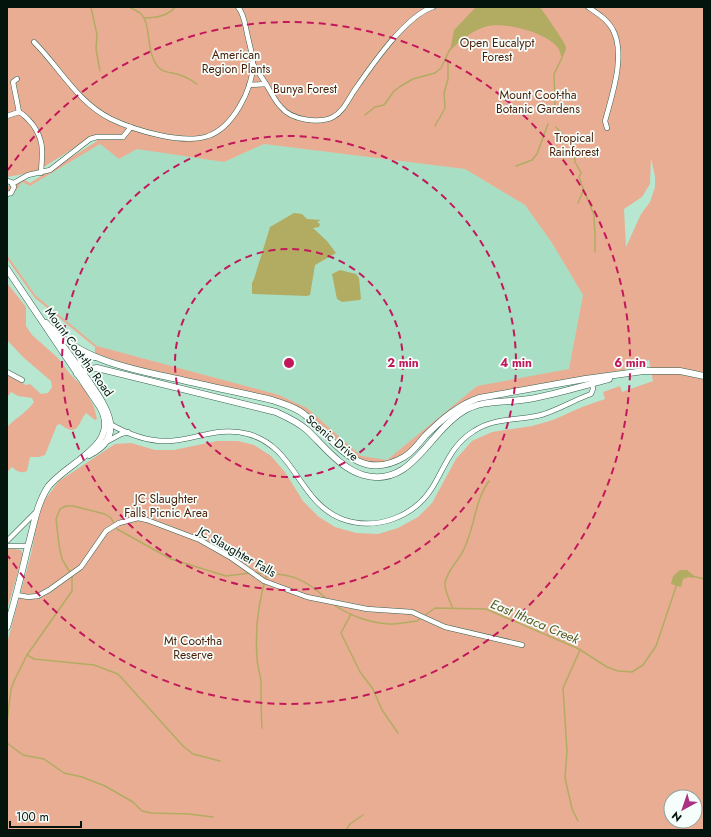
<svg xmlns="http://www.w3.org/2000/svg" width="711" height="837" font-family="Jost,sans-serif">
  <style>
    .built { fill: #a7dec4 }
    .green { fill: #e9ad93; fill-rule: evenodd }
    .water { fill: #b2ac62 }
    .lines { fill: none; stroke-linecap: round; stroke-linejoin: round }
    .stream { stroke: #b2ac62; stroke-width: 1.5 }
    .minor-casing { stroke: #35614e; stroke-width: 5.5 }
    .major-casing { stroke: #35614e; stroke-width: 7 }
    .minor { stroke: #fff; stroke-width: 4.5 }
    .major { stroke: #fff; stroke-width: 6 }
    .ring { fill: none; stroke: #c2185b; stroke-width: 2; stroke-dasharray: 7 5 }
    .labels { text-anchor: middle; stroke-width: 3.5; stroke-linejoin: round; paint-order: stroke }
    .park-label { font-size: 12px; fill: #491d06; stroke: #f5fefa }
    .street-label { font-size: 12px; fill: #03140c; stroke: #f5fefa }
    .water-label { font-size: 13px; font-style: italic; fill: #5d5821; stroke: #f5fefa }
    .centre { fill: #c2185b; stroke: #f5fefa; stroke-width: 2 }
    .ring-label { font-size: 12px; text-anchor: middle; font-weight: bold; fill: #c2185b; stroke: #f5fefa; stroke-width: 3.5; stroke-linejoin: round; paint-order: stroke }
  </style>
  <rect width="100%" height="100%" fill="#b8e7d1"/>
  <path class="built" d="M 100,144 L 119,159 L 137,148 L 224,162 L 264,144 L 465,169 L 525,205 L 552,243 L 583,295 L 569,370 L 477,386 L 387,460 L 361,457 L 307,408 L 279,395 L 97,346 L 36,296 L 7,255 L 7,196 L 12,196 L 22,182 L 30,186 Z"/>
  <g class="green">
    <path d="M 7,7 L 704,7 L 704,830 L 7,830 L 7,643 L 31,554 L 39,514 L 46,498 L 59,481 L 115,444 L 131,443 L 155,450 L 174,450 L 217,441 L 238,441 L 254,445 L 271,456 L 285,472 L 303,501 L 319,517 L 335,527 L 356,533 L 378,534 L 398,528 L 418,517 L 432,503 L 456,459 L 472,441 L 492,432 L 532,426 L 553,420 L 582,407 L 605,399 L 603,392 L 620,386 L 622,392 L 653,381 L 649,360 L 624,370 L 473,398 L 409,451 L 395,459 L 379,463 L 368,462 L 353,456 L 308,413 L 293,404 L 269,397 L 125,364 L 95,353 L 95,347 L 35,298 L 7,259 L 7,255 L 36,296 L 97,346 L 279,395 L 307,408 L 361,456 L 387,460 L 477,386 L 569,369 L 583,295 L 552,243 L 525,205 L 465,169 L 264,144 L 224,162 L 137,149 L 119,159 L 100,144 L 30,186 L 22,182 L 12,196 L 7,196 L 7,187 L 19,177 L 30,183 L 97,141 L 93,136 L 36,172 L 7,177 ZM 651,158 L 655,176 L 655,187 L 650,202 L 641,214 L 626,247 L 624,209 L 642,197 L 650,184 ZM 671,797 L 695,797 L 695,821 L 671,821 Z"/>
    <path d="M 7,283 L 26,307 L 26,326 L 32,335 L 58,358 L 70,374 L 84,388 L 94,407 L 97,419 L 95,420 L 86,413 C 78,422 79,439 60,424 L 57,425 L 45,455 L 39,457 L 30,457 L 27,471 C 20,474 17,471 12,467 L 7,472 L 7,427 C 16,418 26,413 34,402 L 32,398 L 18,396 L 11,392 L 7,397 L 7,375 L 26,385 L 30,384 L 41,394 L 48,393 L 52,387 L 51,381 L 24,358 L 7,340 Z"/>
    <path d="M 7,548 L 21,550 L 23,554 L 7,610 Z"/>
  </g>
  <g class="water">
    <path d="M 476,7 L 540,7 C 543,11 566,44 566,47 C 566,51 563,56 562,59 C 561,56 560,51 558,48 C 548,33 505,22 488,26 C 473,30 460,40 450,51 L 454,30 Z"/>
    <path d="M 294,213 L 302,214 L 307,219 L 321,220 L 317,222 L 320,224 L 319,227 L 313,228 L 327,241 L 336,253 L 315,265 L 310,295 L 307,296 L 253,294 L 252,293 L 252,283 L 254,279 L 270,227 Z"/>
    <path d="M 340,270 L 356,274 L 359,278 L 361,299 L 359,300 L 342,302 L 337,299 L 332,274 Z"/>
    <path d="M 680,570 L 687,570 L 694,576 L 693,578 L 689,577 L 683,579 L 681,587 L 671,584 L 673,576 Z"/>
  </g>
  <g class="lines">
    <g class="stream">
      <path d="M 91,7 L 97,35 L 96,49 L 100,71"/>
      <path d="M 129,7 C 132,9 136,10 140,13 C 152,23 145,51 158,67 C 165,74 172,72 180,75 C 187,77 191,80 197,84"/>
      <path d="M 144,18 C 156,18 168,16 175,7"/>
      <path d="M 553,114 L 555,105 L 554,74 L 562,58"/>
      <path d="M 365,115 L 375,107 L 384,105 L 394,91 L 401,86 L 413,79 L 435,73 L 441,68 L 450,49"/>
      <path d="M 439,119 L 445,108 L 444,93 L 448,79 L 448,63 L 446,60"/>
      <path d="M 435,126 L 438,120"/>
      <path d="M 556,127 L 573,147 L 575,162 L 581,173 L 579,177 L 581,182"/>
      <path d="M 516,166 L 532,160 L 537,154 L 548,124"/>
      <path d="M 581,183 L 594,215"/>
      <path d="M 578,203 L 583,191"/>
      <path d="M 594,216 L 595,237"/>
      <path d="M 595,238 L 595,252"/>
      <path d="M 256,573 C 290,573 303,577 328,600"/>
      <path d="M 692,576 L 704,579"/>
      <path d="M 333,604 C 348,615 369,623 389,624 C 398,624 408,622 417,621 L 421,618"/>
      <path d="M 452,607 C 450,600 444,590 445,583 C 447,571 458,561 463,551 C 475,528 474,502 489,481"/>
      <path d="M 351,614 L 341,633 L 360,672 L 373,689 L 382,710 L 398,733"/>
      <path d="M 424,616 L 435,608 L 486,609 L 579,649 L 607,667 L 618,671 L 632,672 L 643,665 L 656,646 L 677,584"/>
      <path d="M 27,655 L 34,659 L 94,665 L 118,674 L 183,746 L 193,754 L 220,761"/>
      <path d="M 7,723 L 11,689 L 15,679 L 27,655 L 72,591 L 72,576 L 62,559 L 59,545 L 56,519 L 60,509 L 66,506 L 73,506 L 105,514 L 111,518 L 117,529 L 171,559 L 226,576 L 250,573"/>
      <path d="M 262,728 C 261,712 261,697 261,681 C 260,673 257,665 257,657 C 255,630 259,599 267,574"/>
      <path d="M 7,743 L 23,755 L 44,759 L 64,773 L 82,777 L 105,786 L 133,802 L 142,811 L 151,813 L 189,814 L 213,817"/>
      <path d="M 578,821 L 572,809 L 565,778 L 567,751 L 563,688 L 580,650"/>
      <path d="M 346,830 L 350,824 L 363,815"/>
    </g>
    <defs>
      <g id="minor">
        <path d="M 588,7 C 597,13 608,20 613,30 C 626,55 612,95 605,121 L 607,128"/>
        <path d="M 34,42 C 60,68 77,102 111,119 C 134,130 183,145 208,136 C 232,128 252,91 253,65 C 253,55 249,43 247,33 C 245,24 244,14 238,7"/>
        <path d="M 17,79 L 13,82 L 19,112"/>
        <path d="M 266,84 C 271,92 275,101 281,107 C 291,120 319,124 333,117 C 343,112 348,100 354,91 C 370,68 405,16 433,7"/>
        <path d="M 249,85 L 266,84 L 253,64"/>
        <path d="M 7,116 L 19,112 C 25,115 28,119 33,125 C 45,142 42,153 41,173"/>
        <path d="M 7,181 L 11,182 L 14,187 L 11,193 L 7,194"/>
        <path d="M 12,184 L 28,175 L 50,170 L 90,139 L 97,137 L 123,137 L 131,127"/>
        <path d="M 7,372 L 22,380"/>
        <path d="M 110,424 C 131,436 156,444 179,440 C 203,436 224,427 248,434 C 296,447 298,502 342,519 C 375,531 413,518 432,488 C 445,467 451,445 474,431 C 495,417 518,421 541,415 C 558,410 574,400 591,394 L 593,389 L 592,383"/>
        <path d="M 106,442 L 121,434 L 128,432"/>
        <path d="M 7,541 L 37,511"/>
        <path d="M 7,546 L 28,546"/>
        <path d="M 17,595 L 28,597 L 38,596 L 49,590 L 81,567 L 106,531 L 119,523 L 138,518 L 147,520 L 200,540 L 230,557 L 264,581 L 307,597 L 367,609 L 412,612 L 445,627 L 522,645"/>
      </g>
      <g id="major">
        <path d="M 7,269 L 100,407 C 122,445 67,462 48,487 C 36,505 33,530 27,550 C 21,576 15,601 7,627"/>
        <path d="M 46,323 C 80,361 135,370 182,380 C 212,387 242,393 272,400 C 283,404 296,407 305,415 C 335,440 358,484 404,457 C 413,452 418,444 425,436 C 441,420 458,405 479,398 L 585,379 L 644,371 L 680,371 L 704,376"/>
        <path d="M 55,335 C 66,350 77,365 88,380 C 105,405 128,436 89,455"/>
        <path d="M 77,369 C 79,360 86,355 95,357"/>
        <path d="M 77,374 L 90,369 L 97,368 L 276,412 C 287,417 298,422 307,430 C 324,446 340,468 363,475 C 411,489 428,433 462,412 C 482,399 506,403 529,399 C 556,394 582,386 609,379"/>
      </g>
    </defs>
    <use href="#minor" class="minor-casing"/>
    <use href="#major" class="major-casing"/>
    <use href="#minor" class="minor"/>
    <use href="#major" class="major"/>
  </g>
  <g class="ring">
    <circle cx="289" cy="363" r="114"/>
    <circle cx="289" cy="363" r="227"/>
    <path d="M8 170A341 341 0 1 1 8 556"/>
  </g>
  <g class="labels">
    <g class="park-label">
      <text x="497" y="47">Open Eucalypt<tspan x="497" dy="14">Forest</tspan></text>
      <text x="236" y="59">American<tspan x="236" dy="14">Region Plants</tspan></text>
      <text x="305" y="93">Bunya Forest</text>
      <text x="538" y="99">Mount Coot-tha<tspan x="538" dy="14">Botanic Gardens</tspan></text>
      <text x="574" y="142">Tropical<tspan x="574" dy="14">Rainforest</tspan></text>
      <text x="166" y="503">JC Slaughter<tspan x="166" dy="14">Falls Picnic Area</tspan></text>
      <text x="193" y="645">Mt Coot-tha<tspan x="193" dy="14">Reserve</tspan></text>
    </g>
    <g class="street-label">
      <text transform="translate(79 352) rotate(54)" y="4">Mount Coot-tha Road</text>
      <text transform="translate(332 438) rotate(40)" y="4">Scenic Drive</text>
      <text transform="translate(237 552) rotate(30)" y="4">JC Slaughter Falls</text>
    </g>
    <g class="water-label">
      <text transform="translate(535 621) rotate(23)" y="5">East Ithaca Creek</text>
    </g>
  </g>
  <circle cx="289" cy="363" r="6" class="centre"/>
  <g class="ring-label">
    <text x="403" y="367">2 min</text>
    <text x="516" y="367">4 min</text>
    <text x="630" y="367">6 min</text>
  </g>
  <rect width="711" height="837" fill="none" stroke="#03140c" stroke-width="16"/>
  <g transform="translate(683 809) rotate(220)"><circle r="19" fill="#f5fefa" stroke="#94a09b"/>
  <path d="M0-3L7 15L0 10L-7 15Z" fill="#ac3083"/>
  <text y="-6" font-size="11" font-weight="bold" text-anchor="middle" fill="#03140c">N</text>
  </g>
  <path d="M10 821v6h71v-6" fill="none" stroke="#03140c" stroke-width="2"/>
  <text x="16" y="821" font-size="12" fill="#03140c" stroke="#f5fefa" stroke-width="3" paint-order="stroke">100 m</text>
</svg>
